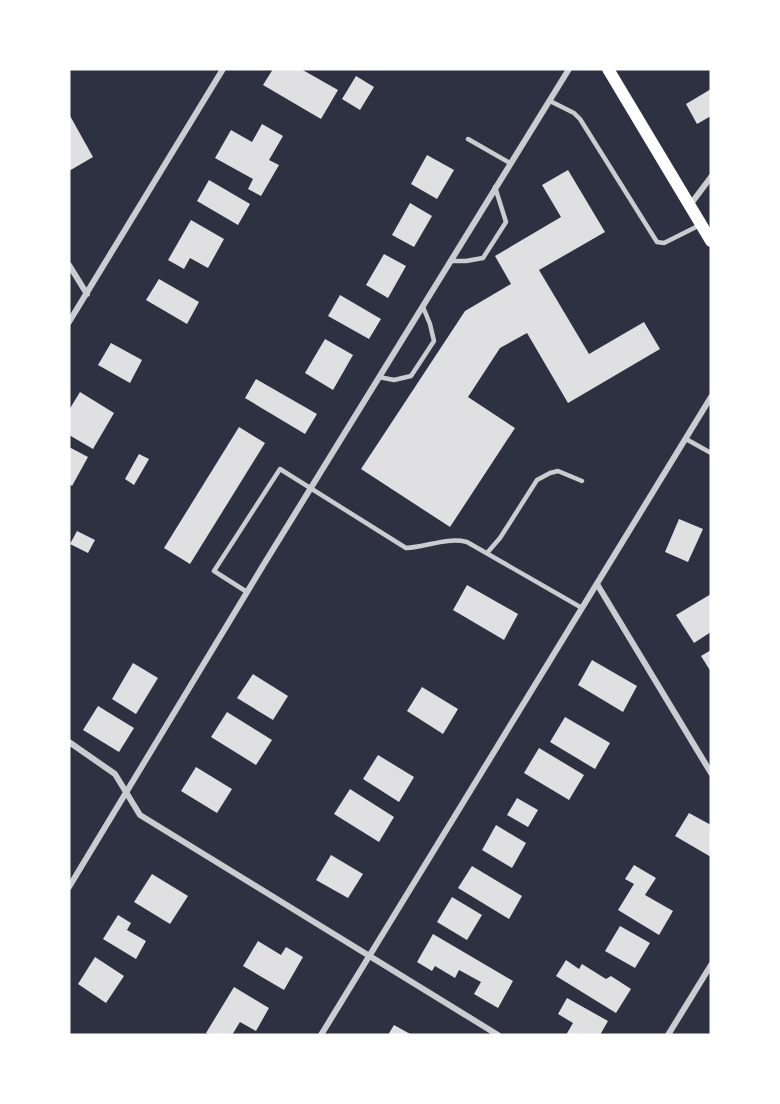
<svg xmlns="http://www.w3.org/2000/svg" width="780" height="1104" font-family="'Zilla Slab',serif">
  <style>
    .building { fill: #e0e0e3 }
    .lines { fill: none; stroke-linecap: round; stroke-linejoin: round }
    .service { stroke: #caccd0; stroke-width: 4.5 }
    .minor { stroke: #caccd0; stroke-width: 6 }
    .secondary { stroke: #fff; stroke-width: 12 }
  </style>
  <rect width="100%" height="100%" fill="#2d3142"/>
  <g class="building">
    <path d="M 273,69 L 301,69 L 338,90 L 321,119 L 263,85 Z"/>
    <path d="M 356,76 L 374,87 L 360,110 L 342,99 Z"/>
    <path d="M 711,89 L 711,116 L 697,124 L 686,104 Z"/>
    <path d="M 69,114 L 93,157 L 69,171 Z"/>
    <path d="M 262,124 L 283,136 L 269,160 L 279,165 L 261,196 L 248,189 L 253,179 L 215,158 L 231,130 L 252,142 Z"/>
    <path d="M 427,155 L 454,170 L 437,199 L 411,184 Z"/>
    <path d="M 568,170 L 605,232 L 539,270 L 589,354 L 644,322 L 660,349 L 568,403 L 527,333 L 500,348 L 468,397 L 515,428 L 450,527 L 361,469 L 465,311 L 511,284 L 495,256 L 561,217 L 542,185 Z"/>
    <path d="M 209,180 L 250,204 L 238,225 L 197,201 Z"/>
    <path d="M 410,203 L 432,216 L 414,247 L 392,235 Z"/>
    <path d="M 191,220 L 224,239 L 208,268 L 190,258 L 184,269 L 168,260 Z"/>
    <path d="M 384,254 L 406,266 L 388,298 L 366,285 Z"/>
    <path d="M 159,279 L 199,302 L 187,324 L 146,300 Z"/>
    <path d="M 340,295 L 381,319 L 369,339 L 328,316 Z"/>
    <path d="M 325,339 L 353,355 L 333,390 L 305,373 Z"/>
    <path d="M 111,343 L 142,360 L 130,383 L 98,365 Z"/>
    <path d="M 256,379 L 317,414 L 305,434 L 245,398 Z"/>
    <path d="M 80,392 L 114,413 L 93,449 L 69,435 L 69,410 Z"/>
    <path d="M 239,427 L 265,443 L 190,564 L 164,548 Z"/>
    <path d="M 69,447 L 88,457 L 72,486 L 69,484 Z"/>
    <path d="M 139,454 L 149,459 L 134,485 L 125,479 Z"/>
    <path d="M 679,519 L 703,529 L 688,562 L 665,552 Z"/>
    <path d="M 77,531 L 95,540 L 88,553 L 70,544 Z"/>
    <path d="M 467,585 L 518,614 L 504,640 L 453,610 Z"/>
    <path d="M 711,594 L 711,632 L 694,643 L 676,615 Z"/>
    <path d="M 711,650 L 711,672 L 701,656 Z"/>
    <path d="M 592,660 L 637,686 L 623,712 L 578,685 Z"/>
    <path d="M 133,663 L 158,678 L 136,714 L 112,699 Z"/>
    <path d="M 253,674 L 288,696 L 273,720 L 237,698 Z"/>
    <path d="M 422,687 L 458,709 L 443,734 L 407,711 Z"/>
    <path d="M 98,706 L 134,728 L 119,752 L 83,730 Z"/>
    <path d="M 227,712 L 272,740 L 256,765 L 211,737 Z"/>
    <path d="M 565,717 L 610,743 L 595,769 L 550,742 Z"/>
    <path d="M 539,748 L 584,775 L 569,800 L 524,773 Z"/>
    <path d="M 378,755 L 414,777 L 399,802 L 363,779 Z"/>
    <path d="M 196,767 L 232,789 L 217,813 L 181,791 Z"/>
    <path d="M 350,789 L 394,817 L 379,842 L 334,814 Z"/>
    <path d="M 517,798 L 538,810 L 528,827 L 507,815 Z"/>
    <path d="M 689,813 L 711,825 L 711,857 L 675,836 Z"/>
    <path d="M 496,825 L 526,843 L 512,868 L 482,850 Z"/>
    <path d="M 331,855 L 363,874 L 348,898 L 316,880 Z"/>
    <path d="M 634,865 L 656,878 L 645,895 L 673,911 L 659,935 L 618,910 L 634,884 L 625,879 Z"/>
    <path d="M 472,866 L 522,896 L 509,919 L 458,888 Z"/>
    <path d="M 152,874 L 188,896 L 170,924 L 134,902 Z"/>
    <path d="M 452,897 L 482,915 L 467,940 L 437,922 Z"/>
    <path d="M 118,915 L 131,923 L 127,930 L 146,941 L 136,959 L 103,939 Z"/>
    <path d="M 620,926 L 650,943 L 635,968 L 605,951 Z"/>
    <path d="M 433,934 L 513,981 L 498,1008 L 474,994 L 481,982 L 459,970 L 455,978 L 435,966 L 432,971 L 417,962 Z"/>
    <path d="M 258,941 L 281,955 L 286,947 L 303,957 L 284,990 L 243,966 Z"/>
    <path d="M 95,957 L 124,976 L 106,1003 L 78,984 Z"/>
    <path d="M 566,960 L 579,969 L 582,964 L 606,979 L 611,976 L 631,989 L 616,1013 L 556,976 Z"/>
    <path d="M 234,987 L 269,1008 L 256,1031 L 240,1022 L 232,1035 L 210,1035 L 206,1033 Z"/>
    <path d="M 567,998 L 608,1021 L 600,1035 L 566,1035 L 573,1023 L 558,1014 Z"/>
    <path d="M 394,1025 L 412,1035 L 388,1035 Z"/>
  </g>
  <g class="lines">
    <g class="service">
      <path d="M 550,101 L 574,113 L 580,119 L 657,242 L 664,243 L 700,225"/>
      <path d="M 468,139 L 510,163"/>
      <path d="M 451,261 L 466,261 L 483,258 L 506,222 L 495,187"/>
      <path d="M 379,377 L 394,380 L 411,376 L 434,341 L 430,324 L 423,307"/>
      <path d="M 686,439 L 711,453"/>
      <path d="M 487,553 L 500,538 L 537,480 L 550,473 L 558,471 L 582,481"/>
      <path d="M 247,592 L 214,571 L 280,469 L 406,548 C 427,547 446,537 467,542 L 582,608"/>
    </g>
    <g class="minor">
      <path d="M 690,205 L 711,177"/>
      <path d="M 69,265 L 87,294"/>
      <path d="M 69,322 L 223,69"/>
      <path d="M 597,584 L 711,773"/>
      <path d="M 69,742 L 115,774 L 140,815 L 498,1035"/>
      <path d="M 69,887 L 264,564 L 569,69"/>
      <path d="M 321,1035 L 711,397"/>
      <path d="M 668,1035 L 711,965"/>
    </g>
    <path class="secondary" d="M 608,69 L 711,241"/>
  </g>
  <rect width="780" height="1104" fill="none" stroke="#ffffff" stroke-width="141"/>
</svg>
